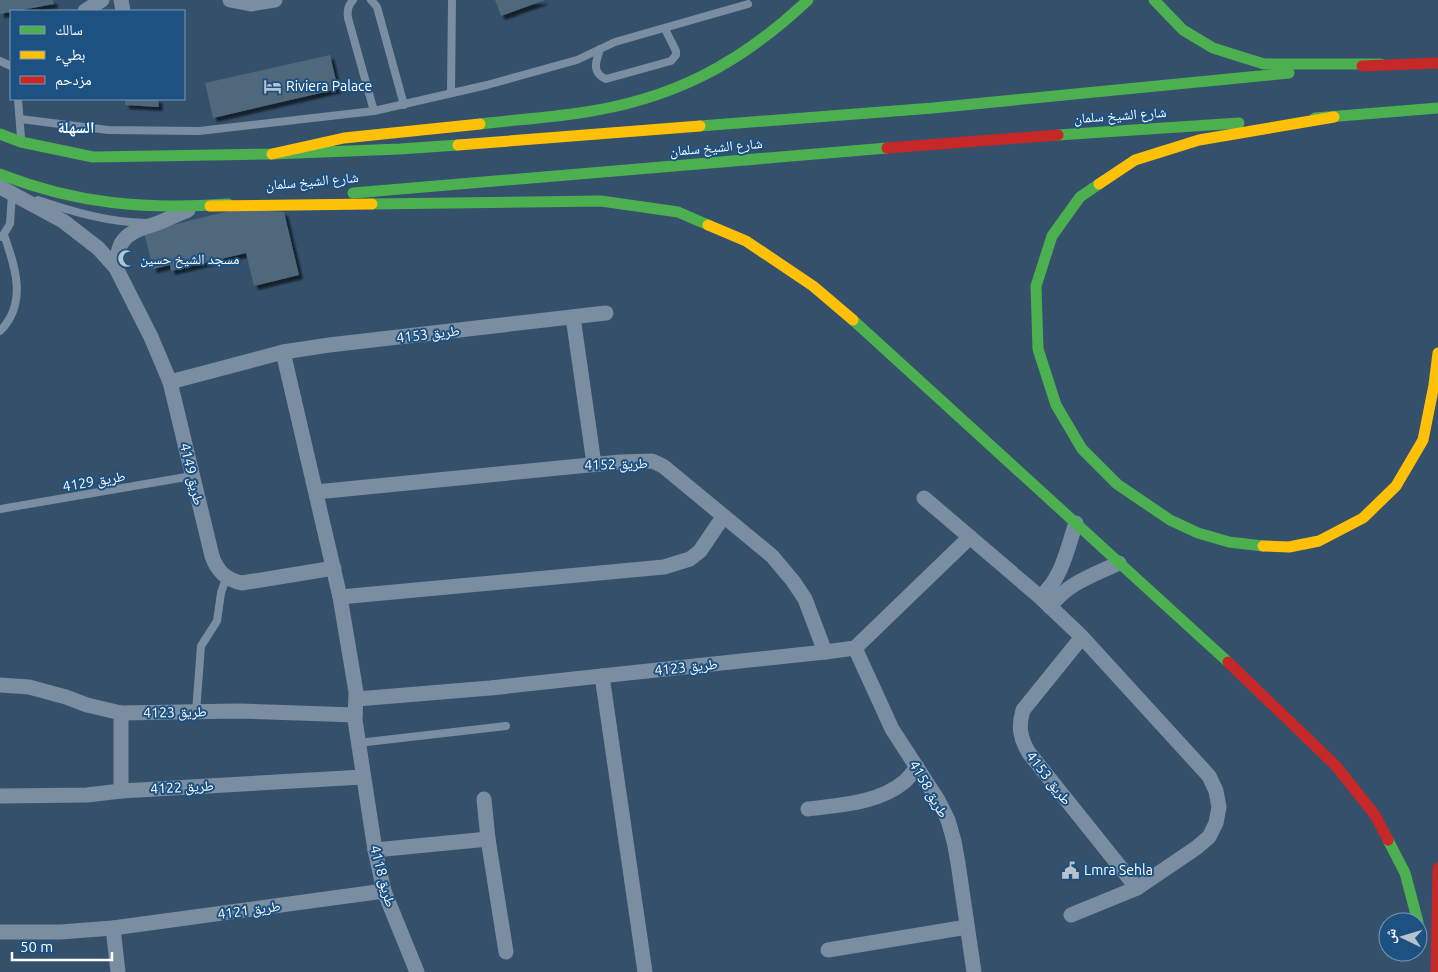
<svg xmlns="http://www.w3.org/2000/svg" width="1438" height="972" font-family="Ubuntu,'Noto Naskh Arabic',sans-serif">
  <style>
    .building { fill: #50677c; filter: url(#shadow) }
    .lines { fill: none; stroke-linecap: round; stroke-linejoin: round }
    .lane { stroke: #7a8da1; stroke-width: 8 }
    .street { stroke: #7a8da1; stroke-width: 15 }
    .fast { stroke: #4caf50; stroke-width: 11 }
    .slow { stroke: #ffc107; stroke-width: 11 }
    .jam { stroke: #c62828; stroke-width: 11 }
    .labels { text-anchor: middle; stroke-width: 4; stroke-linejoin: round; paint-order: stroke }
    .poi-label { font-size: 14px; fill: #fff; stroke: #1d5182; text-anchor: start }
    .street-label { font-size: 14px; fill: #fff; stroke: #1d5182 }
    .quarter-label { font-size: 16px; font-weight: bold; fill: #fff; stroke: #1d5182 }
  </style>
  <defs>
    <filter id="shadow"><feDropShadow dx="4" dy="4" stdDeviation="1" flood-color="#0009"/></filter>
  </defs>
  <rect width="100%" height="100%" fill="#34506b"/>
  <g class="building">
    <path d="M 0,0 L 53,0 L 54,4 L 0,14 Z"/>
    <path d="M 495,0 L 545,0 L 501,16 Z"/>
    <path d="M 330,55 L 338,89 L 213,118 L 205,83 Z"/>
    <path d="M 125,99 L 158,99 L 159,107 L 125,105 Z"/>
    <path d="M 237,209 L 284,212 L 299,275 L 254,286 L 246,253 L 171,271 L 170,265 L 153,269 L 144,232 Z"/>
  </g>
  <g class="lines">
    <g class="lane">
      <path d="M 353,0 C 348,6 347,10 348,18 L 374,111"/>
      <path d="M 371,0 L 377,7 L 404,105"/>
      <path d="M 600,49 C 596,61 591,73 606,79 L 671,61 L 676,55 L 676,51 L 665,29"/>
      <path d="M 0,61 L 11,66"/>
      <path d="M 451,93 L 452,0"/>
      <path d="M 18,99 L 21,138"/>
      <path d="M 20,119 L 108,130 L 199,131 L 374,111 L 487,85 L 577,60 L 615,42 L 748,4"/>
      <path d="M 38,200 C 73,212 108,222 146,223"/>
      <path d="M 2,237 L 10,224 L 12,194"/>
      <path d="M 0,331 C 28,303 15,266 4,235"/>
      <path d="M 0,509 L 192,476"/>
      <path d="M 196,712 L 201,646 L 217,621 L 221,593 L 226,578"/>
      <path d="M 358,743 L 506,726"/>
    </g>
    <g class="street">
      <path d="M 121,0 L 123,11"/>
      <path d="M 230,0 L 251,4 L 275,0"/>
      <path d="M 85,11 L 102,0"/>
      <path d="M 0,187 L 63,221 L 98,248 L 116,268 L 151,337 L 170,382 L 212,556 C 217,571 226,580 242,583 L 334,568"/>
      <path d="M 116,268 C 117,260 117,252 121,244 C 129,230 145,228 158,223 C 168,219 178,214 188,210"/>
      <path d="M 573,317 L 594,464"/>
      <path d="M 283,352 L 340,597 L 356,692 L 355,720 L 375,850 L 384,891 L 417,972"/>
      <path d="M 170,382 L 283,352 L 329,345 L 606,313"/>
      <path d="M 316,492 L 620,462 L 652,461 L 663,466 L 772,556 L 793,581 L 805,599 L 825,652"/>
      <path d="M 924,498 L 1040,597 L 1082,637 L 1209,776 L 1216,791 L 1219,807 L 1216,823 L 1209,837 L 1196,848 L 1137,888 L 1071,915"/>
      <path d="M 340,597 L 664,567 L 690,559 L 700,551 L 723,517"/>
      <path d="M 1040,597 C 1062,579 1067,549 1076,523"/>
      <path d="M 1050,607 C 1067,583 1094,575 1119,563"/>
      <path d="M 1082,637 L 1023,710 C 1018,727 1020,738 1029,753 L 1137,888"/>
      <path d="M 855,648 L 892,729 L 938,800 L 948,820 L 954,841 L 958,863 L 974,972"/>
      <path d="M 602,676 L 645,972"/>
      <path d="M 0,685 L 29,687 L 66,697 L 87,705 L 121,713 L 238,711 L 355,715"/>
      <path d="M 357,699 L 490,688 L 825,652 L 855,648 L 970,537"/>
      <path d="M 121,791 L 121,713"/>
      <path d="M 0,796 L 87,795 L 121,791 L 363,777"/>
      <path d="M 484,799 L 488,839 L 506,952"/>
      <path d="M 808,809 C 840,805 879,803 904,782 C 909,778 913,772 917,767"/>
      <path d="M 375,850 L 488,839"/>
      <path d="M 113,928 L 118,972"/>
      <path d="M 0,932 L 60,932 L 113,928 L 384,891"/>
      <path d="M 828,950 L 967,927"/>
    </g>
    <g class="fast">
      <path d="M 1154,0 L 1183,30 L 1213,48 L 1264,64 L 1381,64"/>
      <path d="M 1315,118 L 1438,108"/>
      <path d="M 480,124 C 513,120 546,118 579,113 C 672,100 740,64 808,0"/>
      <path d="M 700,126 L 933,108 L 1289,73"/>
      <path d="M 0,134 L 21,142 L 93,157 L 272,154 L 400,149 L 458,145"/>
      <path d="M 1058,135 L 1239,123"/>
      <path d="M 0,174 C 77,204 146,210 228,204"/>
      <path d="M 1099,184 L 1080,197 L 1052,236 L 1036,286 L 1038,349 L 1056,405 L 1082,449 L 1117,484 L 1170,520 L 1198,533 L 1229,542 L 1263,546"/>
      <path d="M 353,193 L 887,148"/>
      <path d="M 372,204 L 601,201 L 678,212 L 708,225"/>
      <path d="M 853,320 L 1228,662"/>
      <path d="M 1388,840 L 1405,873 L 1418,922"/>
    </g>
    <g class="slow">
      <path d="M 458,145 L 700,126"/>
      <path d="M 272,154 L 344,138 L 480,124"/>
      <path d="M 1099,184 L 1135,160 L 1199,140 L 1334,117"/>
      <path d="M 210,206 L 372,204"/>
      <path d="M 708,225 L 746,241 L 813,286 L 853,320"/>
      <path d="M 1263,546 L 1289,547 L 1319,541 L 1363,518 L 1396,486 L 1423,440 L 1434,385 L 1438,353"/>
    </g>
    <g class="jam">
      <path d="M 1362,66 L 1438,63"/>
      <path d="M 887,148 L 1058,135"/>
      <path d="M 1228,662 L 1336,766 L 1375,815 L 1388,840"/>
      <path d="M 1436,972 L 1438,868"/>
    </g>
  </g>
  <defs>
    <symbol id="hotel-bare" viewBox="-9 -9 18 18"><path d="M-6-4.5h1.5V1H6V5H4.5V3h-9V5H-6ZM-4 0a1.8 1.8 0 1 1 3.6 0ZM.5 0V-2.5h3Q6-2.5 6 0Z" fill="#b8c2cb" stroke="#1d5182" stroke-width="2.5" paint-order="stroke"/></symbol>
    <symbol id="mosque-bare" viewBox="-9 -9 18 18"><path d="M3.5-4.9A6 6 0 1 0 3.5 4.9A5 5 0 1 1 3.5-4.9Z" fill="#b8c2cb" stroke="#1d5182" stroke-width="2.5" paint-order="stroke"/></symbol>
    <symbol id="civic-bare" viewBox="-9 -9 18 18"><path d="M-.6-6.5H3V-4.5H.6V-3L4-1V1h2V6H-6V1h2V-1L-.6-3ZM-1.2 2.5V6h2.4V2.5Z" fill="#b8c2cb" stroke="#1d5182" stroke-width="2.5" paint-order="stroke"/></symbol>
  </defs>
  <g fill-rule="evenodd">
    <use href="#hotel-bare" x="260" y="74" width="25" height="25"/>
    <use href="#mosque-bare" x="114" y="246" width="25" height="25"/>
    <use href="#civic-bare" x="1058" y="858" width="25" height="25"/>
  </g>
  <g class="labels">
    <g class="poi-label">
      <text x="286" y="91">Riviera Palace</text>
      <text x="140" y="264">مسجد الشيخ حسين</text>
      <text x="1084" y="875">Lmra Sehla</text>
    </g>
    <g class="street-label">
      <text transform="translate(1120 115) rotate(-4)" y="5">شارع الشيخ سلمان</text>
      <text transform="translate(716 147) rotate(-5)" y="5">شارع الشيخ سلمان</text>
      <text transform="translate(312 181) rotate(-5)" y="5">شارع الشيخ سلمان</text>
      <text transform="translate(428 334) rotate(-7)" y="5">طريق 4153</text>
      <text transform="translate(616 464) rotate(-2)" y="5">طريق 4152</text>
      <text transform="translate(192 474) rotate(77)" y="5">طريق 4149</text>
      <text transform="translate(94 481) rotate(-10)" y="5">طريق 4129</text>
      <text transform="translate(686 667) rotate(-6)" y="5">طريق 4123</text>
      <text transform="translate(175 712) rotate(-1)" y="5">طريق 4123</text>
      <text transform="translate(1049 778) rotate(52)" y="5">طريق 4153</text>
      <text transform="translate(182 787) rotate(-3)" y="5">طريق 4122</text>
      <text transform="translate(929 789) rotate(60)" y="5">طريق 4158</text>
      <text transform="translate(383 876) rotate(75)" y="5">طريق 4118</text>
      <text transform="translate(249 910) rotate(-8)" y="5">طريق 4121</text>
    </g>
    <g class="quarter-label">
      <text x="76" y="133">السهلة</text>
    </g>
  </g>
  <rect x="10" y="10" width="175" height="90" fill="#1d5182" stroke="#7797b4"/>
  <rect x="20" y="26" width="25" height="8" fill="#4caf50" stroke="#7797b4"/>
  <text x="55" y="35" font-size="15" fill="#ffffff">سالك</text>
  <rect x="20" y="51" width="25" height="8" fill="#ffc107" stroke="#7797b4"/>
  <text x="55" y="60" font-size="15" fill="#ffffff">بطيء</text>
  <rect x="20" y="76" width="25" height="8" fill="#c62828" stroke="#7797b4"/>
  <text x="55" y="85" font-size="15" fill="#ffffff">مزدحم</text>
  <g transform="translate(1403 937) rotate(275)"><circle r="24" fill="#1d5182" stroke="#7797b4"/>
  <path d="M0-4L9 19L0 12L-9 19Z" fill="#b8c2cb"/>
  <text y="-8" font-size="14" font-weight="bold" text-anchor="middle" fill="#ffffff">ش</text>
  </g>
  <path d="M12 952v8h100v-8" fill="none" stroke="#ffffff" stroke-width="2.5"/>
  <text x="20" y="952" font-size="15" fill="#ffffff" stroke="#1d5182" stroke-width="4" paint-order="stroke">50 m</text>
</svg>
